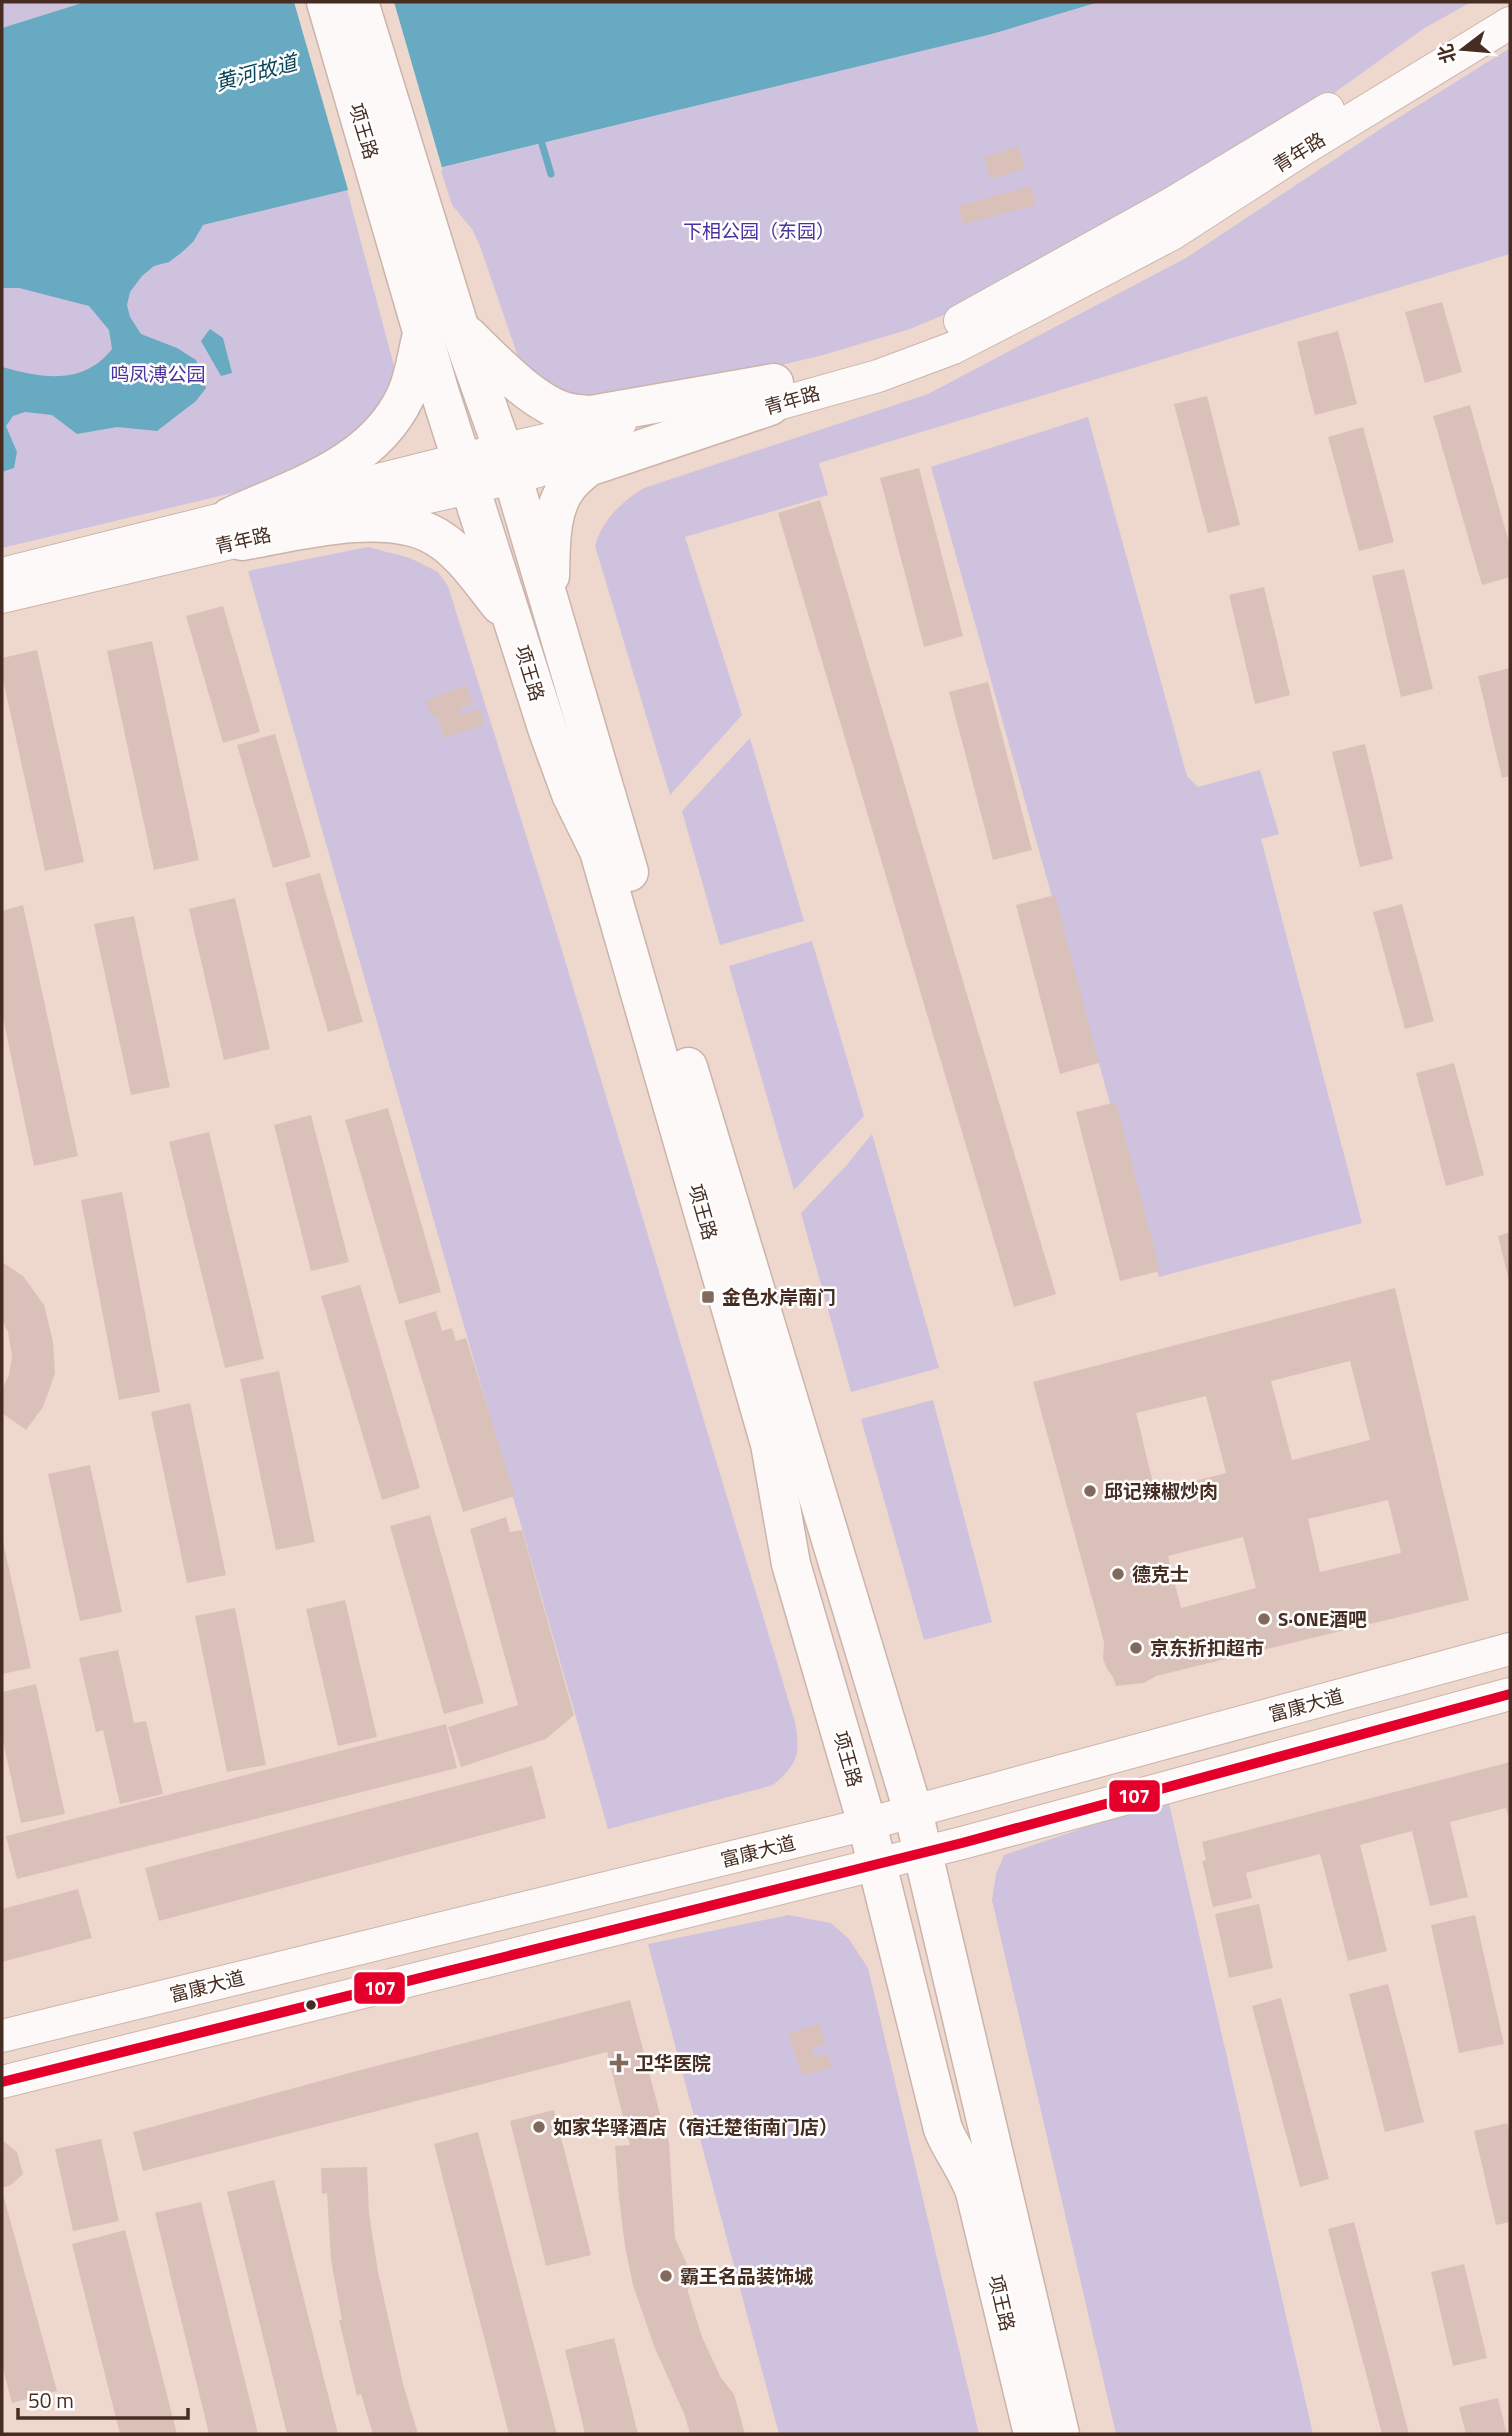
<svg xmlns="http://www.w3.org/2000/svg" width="1512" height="2436" font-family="'Titillium Web','Noto Sans SC',sans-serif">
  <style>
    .green { fill: #cec2de }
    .water { fill: #68aac2 }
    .pier { fill: #eed8cd }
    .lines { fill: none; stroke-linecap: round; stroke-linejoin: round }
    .stream { stroke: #68aac2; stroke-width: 7 }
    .building { fill: #d9c1ba; fill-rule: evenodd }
    .minor-casing { stroke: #cbb4aa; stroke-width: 34 }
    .major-casing { stroke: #cbb4aa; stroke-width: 41 }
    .minor { stroke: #fcf9f8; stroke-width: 32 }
    .major { stroke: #fcf9f8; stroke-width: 38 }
    .bus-1-casing { stroke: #fefefe; stroke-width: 16 }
    .bus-1 { stroke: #e4002b; stroke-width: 10 }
    .poi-dot { fill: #81695d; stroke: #fefefe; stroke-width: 2.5 }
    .bus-dot { fill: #472d21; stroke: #fefefe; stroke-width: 2.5 }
    .labels { text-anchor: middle; stroke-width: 5; stroke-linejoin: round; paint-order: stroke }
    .street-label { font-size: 19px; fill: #472d21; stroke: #fefefe }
    .park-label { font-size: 19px; fill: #48329d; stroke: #fefefe }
    .poi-label { font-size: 19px; font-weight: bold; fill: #472d21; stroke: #fefefe; text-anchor: start }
    .water-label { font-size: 21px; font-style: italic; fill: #0a465a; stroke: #fefefe }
    .line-badge { stroke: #fefefe; stroke-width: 2.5 }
    .badge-label { font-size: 19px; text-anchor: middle; font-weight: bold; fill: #fff }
  </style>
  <rect width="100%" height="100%" fill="#eed8cd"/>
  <g class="green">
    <path d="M 2,2 L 85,2 L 2,28 Z"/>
    <path d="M 1099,2 L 1471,2 L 1423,29 L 1312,109 L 1124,222 L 946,314 L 910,329 L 823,355 L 615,405 L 581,404 L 529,375 L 517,354 L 480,246 L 472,229 L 452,205 L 440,168 L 992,34 Z"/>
    <path d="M 1510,48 L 1510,254 L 819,463 L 828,495 L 685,537 L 742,715 L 670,795 L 595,546 C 603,519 621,502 644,488 L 928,394 L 1186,258 L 1382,128 Z"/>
    <path d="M 347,190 L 397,377 L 396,393 L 316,473 L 2,548 L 2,274 Z"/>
    <path d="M 1088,417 L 1187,776 L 1198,787 L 1260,770 L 1279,834 L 1261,839 L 1362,1223 L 1159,1277 L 931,467 Z"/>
    <path d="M 368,547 L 410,558 L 438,572 L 448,586 L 557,934 L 795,1722 C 801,1754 798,1764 773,1785 L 608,1829 L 248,571 Z"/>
    <path d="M 750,738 L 804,921 L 720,945 L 682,811 Z"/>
    <path d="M 812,941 L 864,1116 L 794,1190 L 729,966 Z"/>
    <path d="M 872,1134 L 939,1368 L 851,1392 L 801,1213 L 845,1167 Z"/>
    <path d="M 933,1400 L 992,1622 L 924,1640 L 861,1419 Z"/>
    <path d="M 1168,1799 L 1313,2434 L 1116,2434 L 992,1900 L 996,1874 L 1004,1855 Z"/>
    <path d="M 788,1915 L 831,1923 L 849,1939 L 868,1968 L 979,2434 L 779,2434 L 648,1944 Z"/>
  </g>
  <g class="water">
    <path d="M 85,2 L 1099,2 L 992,34 L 203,225 L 193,242 L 181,253 L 169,262 L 154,266 L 142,276 L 130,292 L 127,305 L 130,317 L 141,334 L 177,348 L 196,360 L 206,388 L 196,401 L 157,431 L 117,427 L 77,434 L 52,415 L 25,412 L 13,416 L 6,426 L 17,452 L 14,468 L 2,472 L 2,367 C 42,378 83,386 112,349 L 109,330 L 89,306 L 19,288 L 2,288 L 2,28 Z"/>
    <path d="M 210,329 L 223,338 L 232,373 L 221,376 L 201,341 Z"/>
  </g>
  <path class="pier" d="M 294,2 L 394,2 L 443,171 L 349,193 Z"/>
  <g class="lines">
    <path class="stream" d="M 539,134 L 551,174"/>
  </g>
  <g class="building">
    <path d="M 1019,147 L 1025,169 L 990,179 L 984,157 Z"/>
    <path d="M 1031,186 L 1036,205 L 963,224 L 958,206 Z"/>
    <path d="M 1442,302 L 1462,372 L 1425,383 L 1405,312 Z"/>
    <path d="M 1338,331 L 1357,404 L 1315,415 L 1297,342 Z"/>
    <path d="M 1207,396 L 1240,525 L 1208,533 L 1174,404 Z"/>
    <path d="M 1470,405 L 1510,546 L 1510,577 L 1482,585 L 1433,416 Z"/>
    <path d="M 1363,427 L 1394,542 L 1359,551 L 1328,437 Z"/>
    <path d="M 919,468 L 963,636 L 924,647 L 880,478 Z"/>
    <path d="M 820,500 L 1056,1294 L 1014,1307 L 778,513 Z"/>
    <path d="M 1404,569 L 1433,689 L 1401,697 L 1372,576 Z"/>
    <path d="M 1264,587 L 1290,695 L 1255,704 L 1229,595 Z"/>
    <path d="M 223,606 L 260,732 L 223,743 L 186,616 Z"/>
    <path d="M 152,641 L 199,860 L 154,870 L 107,651 Z"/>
    <path d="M 37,650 L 84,862 L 45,871 L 2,675 L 2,658 Z"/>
    <path d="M 1510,668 L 1510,776 L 1502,778 L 1478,676 Z"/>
    <path d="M 988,682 L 1032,850 L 993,860 L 949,692 Z"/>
    <path d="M 466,685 L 473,704 L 460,708 L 462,715 L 479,709 L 485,724 L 444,738 L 436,715 L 432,716 L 426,701 Z"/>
    <path d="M 275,734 L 311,857 L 273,868 L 237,745 Z"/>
    <path d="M 1365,744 L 1393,859 L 1360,867 L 1332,752 Z"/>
    <path d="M 320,873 L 363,1022 L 328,1032 L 285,883 Z"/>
    <path d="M 1055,895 L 1099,1063 L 1060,1074 L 1016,905 Z"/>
    <path d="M 235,898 L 270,1049 L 224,1060 L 189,909 Z"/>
    <path d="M 1402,904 L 1434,1021 L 1405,1029 L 1373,912 Z"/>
    <path d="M 23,905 L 78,1156 L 34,1166 L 2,1013 L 2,911 Z"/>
    <path d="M 134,916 L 170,1087 L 131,1095 L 94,924 Z"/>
    <path d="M 1454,1063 L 1484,1175 L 1446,1186 L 1416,1073 Z"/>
    <path d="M 1116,1102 L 1160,1271 L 1120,1281 L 1076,1112 Z"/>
    <path d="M 388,1108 L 441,1292 L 399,1304 L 345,1120 Z"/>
    <path d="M 311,1115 L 349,1262 L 311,1271 L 274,1125 Z"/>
    <path d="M 209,1132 L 264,1359 L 225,1368 L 169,1142 Z"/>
    <path d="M 122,1192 L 160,1392 L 119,1400 L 81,1200 Z"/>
    <path d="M 1510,1232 L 1510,1281 L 1509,1281 L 1498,1236 Z"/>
    <path d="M 2,1262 L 23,1276 L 44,1305 L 53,1342 L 55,1373 L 43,1407 L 26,1430 L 2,1413 L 2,1389 L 9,1375 L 12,1356 L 8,1332 L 2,1320 Z"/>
    <path d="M 360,1285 L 420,1488 L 382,1500 L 321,1296 Z"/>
    <path d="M 1395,1288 L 1469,1600 L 1156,1676 L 1144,1683 L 1116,1686 L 1113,1677 L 1107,1669 L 1103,1659 L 1104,1642 L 1033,1382 ZM 1350,1361 L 1370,1440 L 1292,1460 L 1271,1381 ZM 1206,1396 L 1226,1473 L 1155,1491 L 1136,1413 ZM 1388,1500 L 1401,1553 L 1320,1572 L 1308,1519 ZM 1243,1537 L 1256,1588 L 1181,1608 L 1168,1556 Z"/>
    <path d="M 436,1311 L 442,1331 L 452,1328 L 456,1341 L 466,1338 L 515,1496 L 463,1512 L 404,1321 Z"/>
    <path d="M 279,1371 L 315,1542 L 276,1550 L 240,1379 Z"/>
    <path d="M 190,1403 L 226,1575 L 187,1583 L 151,1412 Z"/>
    <path d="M 90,1465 L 122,1612 L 80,1621 L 48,1474 Z"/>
    <path d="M 430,1515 L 484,1703 L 444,1714 L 390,1526 Z"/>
    <path d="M 506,1517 L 510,1532 L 522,1530 L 574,1715 L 546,1739 L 461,1767 L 448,1727 L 518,1705 L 470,1529 Z"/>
    <path d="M 2,1537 L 31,1668 L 2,1674 Z"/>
    <path d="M 345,1600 L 377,1737 L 338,1746 L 306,1609 Z"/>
    <path d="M 235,1608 L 266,1765 L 227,1772 L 195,1616 Z"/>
    <path d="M 118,1650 L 134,1723 L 146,1721 L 163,1794 L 120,1804 L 103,1730 L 96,1732 L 79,1658 Z"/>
    <path d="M 36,1684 L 65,1814 L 21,1823 L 2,1736 L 2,1692 Z"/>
    <path d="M 446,1724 L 457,1768 L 17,1879 L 6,1836 Z"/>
    <path d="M 1510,1762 L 1510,1820 L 1506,1808 L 1450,1822 L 1468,1897 L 1430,1906 L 1412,1831 L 1360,1845 L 1387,1951 L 1348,1961 L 1320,1854 L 1246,1873 L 1252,1898 L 1213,1907 L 1202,1861 L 1206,1860 L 1202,1842 Z"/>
    <path d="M 532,1766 L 546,1818 L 159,1921 L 145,1868 Z"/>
    <path d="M 78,1889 L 92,1938 L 2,1962 L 2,1909 Z"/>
    <path d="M 1259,1904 L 1273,1968 L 1229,1978 L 1215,1914 Z"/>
    <path d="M 1475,1915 L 1504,2044 L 1459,2053 L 1431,1925 Z"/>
    <path d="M 1388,1984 L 1424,2122 L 1385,2132 L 1349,1994 Z"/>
    <path d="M 1281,1998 L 1329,2179 L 1300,2187 L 1252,2006 Z"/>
    <path d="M 630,2000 L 660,2114 L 669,2142 L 675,2238 L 690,2271 L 688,2292 L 702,2337 L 721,2378 L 734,2394 L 745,2434 L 690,2434 L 685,2416 L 654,2346 L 633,2285 L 625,2246 L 619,2199 L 615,2146 L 630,2145 L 607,2052 L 143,2171 L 133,2132 L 353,2072 Z"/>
    <path d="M 819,2024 L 825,2044 L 812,2048 L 815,2057 L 827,2053 L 831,2067 L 803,2076 L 788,2034 Z"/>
    <path d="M 554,2110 L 591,2255 L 546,2266 L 510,2121 Z"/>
    <path d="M 1507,2123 L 1510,2137 L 1510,2222 L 1496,2225 L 1474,2131 Z"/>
    <path d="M 478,2132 L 557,2434 L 509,2434 L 434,2144 Z"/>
    <path d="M 101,2139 L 119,2221 L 73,2231 L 55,2149 Z"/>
    <path d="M 2,2140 L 17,2152 L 23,2174 L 11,2185 L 2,2188 Z"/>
    <path d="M 367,2167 L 369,2213 L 378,2272 L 403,2384 L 418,2434 L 373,2434 L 361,2394 L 357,2396 L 339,2320 L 342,2320 L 331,2260 L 327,2193 L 322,2194 L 321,2168 Z"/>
    <path d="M 274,2180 L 338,2434 L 287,2434 L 227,2192 Z"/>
    <path d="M 3,2194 L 57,2391 L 12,2403 L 2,2365 Z"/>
    <path d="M 201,2202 L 258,2434 L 209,2434 L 155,2213 Z"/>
    <path d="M 1354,2222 L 1409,2434 L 1382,2434 L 1328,2229 Z"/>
    <path d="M 125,2230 L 177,2434 L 120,2434 L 72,2244 Z"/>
    <path d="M 1464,2264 L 1487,2358 L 1453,2366 L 1431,2272 Z"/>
    <path d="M 614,2338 L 638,2434 L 585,2434 L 565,2350 Z"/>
    <path d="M 1498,2398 L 1507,2434 L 1466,2434 L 1459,2407 Z"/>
  </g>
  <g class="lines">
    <defs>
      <g id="minor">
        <path d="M 960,321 L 1171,204 L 1328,109"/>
        <path d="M 749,412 L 878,376 L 953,348 L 1029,309 L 1172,234 L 1305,148 L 1510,23"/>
        <path d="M 353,514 L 513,478 L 601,453"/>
        <path d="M 2,574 L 462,459 L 620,423"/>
        <path d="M 2,597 L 265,535"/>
        <path d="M 2,2036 L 867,1824 L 1510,1649"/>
        <path d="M 2,2082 L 962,1843 L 1510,1694"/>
      </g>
      <g id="major">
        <path d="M 326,2 L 440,393 L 548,731 L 571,794 L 599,851 L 770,1444 L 791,1564 L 867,1824 L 943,2129 C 952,2151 967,2169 975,2192 L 1033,2434"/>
        <path d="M 359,2 L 459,326 L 513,478 L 629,872"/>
        <path d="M 467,335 C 492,359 530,400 563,411 C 571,414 582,414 591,415 L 774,383"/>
        <path d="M 230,517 C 294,488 373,465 405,397 C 414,379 417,354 422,334"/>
        <path d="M 242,541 C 295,532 379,509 429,533 C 459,547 480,580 500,605"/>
        <path d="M 550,576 C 551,547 549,510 568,486 C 573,479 581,473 588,467 L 770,406"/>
        <path d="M 688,1067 L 913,1811 L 1060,2434"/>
      </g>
    </defs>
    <use href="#minor" class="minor-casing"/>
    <use href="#major" class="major-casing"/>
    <use href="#minor" class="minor"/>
    <use href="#major" class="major"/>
    <defs>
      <path id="bus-1" d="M 2,2082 L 962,1843 L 1510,1694"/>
    </defs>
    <use href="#bus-1" class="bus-1-casing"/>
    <use href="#bus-1" class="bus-1"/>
  </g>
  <g class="poi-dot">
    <rect x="701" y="1290" width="14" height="14" rx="3.5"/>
    <circle cx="1090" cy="1491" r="7"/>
    <circle cx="1118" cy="1574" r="7"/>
    <circle cx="1264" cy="1619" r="7"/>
    <circle cx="1136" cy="1648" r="7"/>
    <path d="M615.5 2052.5h7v7h7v7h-7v7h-7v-7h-7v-7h7z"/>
    <circle cx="539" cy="2127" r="7"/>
    <circle cx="666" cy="2276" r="7"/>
  </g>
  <circle class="bus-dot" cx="311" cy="2005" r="6"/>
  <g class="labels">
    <g class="street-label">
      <text transform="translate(364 131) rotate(73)" y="7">项王路</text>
      <text transform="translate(1299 152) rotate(-32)" y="7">青年路</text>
      <text transform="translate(792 400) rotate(-16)" y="7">青年路</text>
      <text transform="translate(243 540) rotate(-13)" y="7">青年路</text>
      <text transform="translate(530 673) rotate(73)" y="7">项王路</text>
      <text transform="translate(703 1212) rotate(74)" y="7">项王路</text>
      <text transform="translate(1306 1705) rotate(-15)" y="7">富康大道</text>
      <text transform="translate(848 1759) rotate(74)" y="7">项王路</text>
      <text transform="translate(758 1851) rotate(-14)" y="7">富康大道</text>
      <text transform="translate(207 1986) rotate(-14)" y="7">富康大道</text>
      <text transform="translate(1002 2303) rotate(77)" y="7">项王路</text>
    </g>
    <g class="park-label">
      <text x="759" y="238">下相公园（东园）</text>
      <text x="158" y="381">鸣凤溥公园</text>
    </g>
    <g class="poi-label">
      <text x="722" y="1304">金色水岸南门</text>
      <text x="1104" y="1498">邱记辣椒炒肉</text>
      <text x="1132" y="1581">德克士</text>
      <text x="1278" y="1626">S·ONE酒吧</text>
      <text x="1150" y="1655">京东折扣超市</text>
      <text x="635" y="2070">卫华医院</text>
      <text x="553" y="2134">如家华驿酒店（宿迁楚街南门店）</text>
      <text x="680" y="2283">霸王名品装饰城</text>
    </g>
    <g class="water-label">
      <text transform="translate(256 73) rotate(-15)" y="7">黄河故道</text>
    </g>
  </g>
  <g class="line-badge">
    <rect x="1108" y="1779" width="53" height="34" rx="7" fill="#e4002b"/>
    <rect x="353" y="1971" width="53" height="34" rx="7" fill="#e4002b"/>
  </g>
  <g class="badge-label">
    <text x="1134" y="1803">107</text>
    <text x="380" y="1995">107</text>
  </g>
  <rect width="1512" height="2436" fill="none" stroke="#472d21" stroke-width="7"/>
  <g transform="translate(1463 49) rotate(254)" stroke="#fefefe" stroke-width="5" paint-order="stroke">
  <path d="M0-5L12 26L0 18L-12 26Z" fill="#472d21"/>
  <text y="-10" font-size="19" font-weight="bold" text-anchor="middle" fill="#472d21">北</text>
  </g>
  <path d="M18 2408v10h170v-10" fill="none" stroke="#472d21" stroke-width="3.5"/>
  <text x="28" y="2408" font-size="21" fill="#472d21" stroke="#fefefe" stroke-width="5" paint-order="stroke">50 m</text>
</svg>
